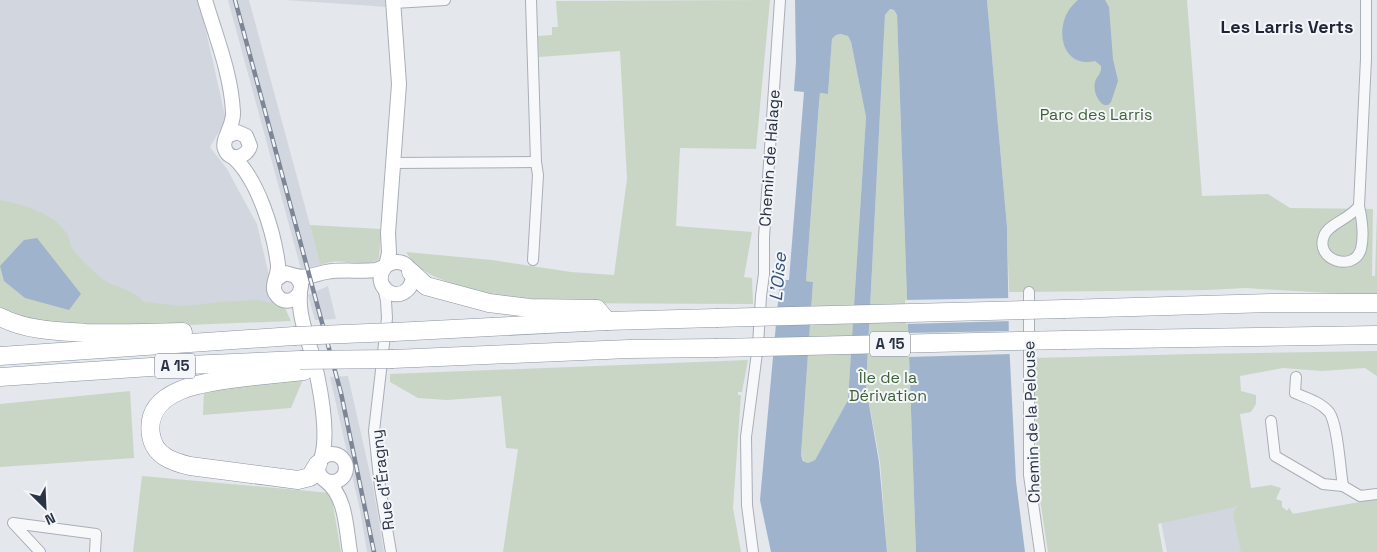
<svg xmlns="http://www.w3.org/2000/svg" width="1377" height="552" font-family="'Space Grotesk',sans-serif">
  <style>
    .built { fill: #d2d6de }
    .green { fill: #c9d6c5 }
    .water { fill: #9fb4cc; fill-rule: evenodd }
    .pier { fill: #e4e7ec }
    .lines { fill: none; stroke-linecap: round; stroke-linejoin: round }
    .street-casing { stroke: #a9aeb7; stroke-width: 12 }
    .secondary-casing { stroke: #a9aeb7; stroke-width: 16 }
    .highway-casing { stroke: #8b94a3; stroke-width: 19 }
    .street { stroke: #f7f8fa; stroke-width: 10 }
    .secondary { stroke: #fff; stroke-width: 14 }
    .highway { stroke: #fff; stroke-width: 18 }
    .rail-casing { stroke: #7d8696; stroke-width: 4.5 }
    .rail { stroke: #f4f6f9; stroke-width: 2.5; stroke-dasharray: 8; stroke-linecap: butt }
    .highway-bridge-casing { stroke: #8b94a3; stroke-width: 19; stroke-linecap: butt }
    .highway-bridge { stroke: #fff; stroke-width: 18 }
    .labels { text-anchor: middle; stroke-width: 4; stroke-linejoin: round; paint-order: stroke }
    .shield { fill: #f4f6f9; stroke: #676e7b; stroke-width: 1 }
    .shield-label { font-size: 15px; font-weight: bold; fill: #2b3445 }
    .park-label { font-size: 16px; fill: #3f6138; stroke: #f4f6f9 }
    .street-label { font-size: 16px; fill: #2b3445; stroke: #f4f6f9 }
    .neighbourhood-label { font-size: 18px; font-weight: bold; fill: #1d2536; stroke: #f4f6f9 }
    .water-label { font-size: 18px; font-style: italic; fill: #34527a; stroke: #f4f6f9 }
  </style>
  <rect width="100%" height="100%" fill="#e4e7ec"/>
  <g class="built">
    <path d="M 0,0 L 199,0 L 226,120 L 210,147 L 227,169 L 257,224 L 270,280 L 284,306 L 171,313 L 141,305 L 0,234 Z"/>
    <path d="M 228,0 L 249,0 L 310,225 L 320,265 L 301,269 Z"/>
    <path d="M 285,0 L 385,0 L 386,7 L 374,6 Z"/>
    <path d="M 328,286 L 336,319 L 315,320 L 308,295 Z"/>
    <path d="M 348,376 L 373,487 L 384,552 L 367,552 L 360,510 L 330,377 Z"/>
    <path d="M 1377,499 L 1377,552 L 1167,552 L 1161,522 L 1242,505 L 1282,501 L 1282,507 L 1287,511 L 1289,508 L 1293,514 Z"/>
  </g>
  <g class="green">
    <path d="M 770,0 L 756,149 L 680,148 L 676,226 L 752,232 L 744,277 L 752,278 L 753,304 L 542,303 L 493,296 L 450,283 L 431,275 L 415,265 L 406,252 L 492,260 L 571,272 L 614,275 L 627,179 L 620,51 L 539,57 L 538,36 L 552,35 L 552,27 L 558,27 L 556,1 Z"/>
    <path d="M 987,0 L 1187,0 L 1202,196 L 1268,194 L 1290,208 L 1373,209 L 1372,276 L 1375,276 L 1377,213 L 1377,296 L 1245,288 L 1207,290 L 1009,292 L 1007,227 Z"/>
    <path d="M 890,9 L 894,10 L 897,15 L 916,552 L 887,552 L 880,462 L 866,387 L 885,15 Z"/>
    <path d="M 843,34 L 848,36 L 851,42 L 866,117 L 848,400 L 815,460 L 808,463 L 804,461 L 801,455 L 813,282 L 806,281 L 820,93 L 828,94 L 832,39 L 836,35 Z"/>
    <path d="M 0,200 C 23,205 53,212 67,234 C 70,239 70,246 74,251 C 82,261 92,270 101,278 C 114,288 134,289 144,302 L 181,306 L 222,302 L 258,300 L 284,306 L 291,321 L 188,325 L 55,326 L 28,318 L 0,307 Z"/>
    <path d="M 310,225 L 381,229 L 379,259 C 370,267 345,260 332,262 C 328,262 324,264 320,265 Z"/>
    <path d="M 1377,351 L 1377,376 L 1365,368 L 1322,371 L 1283,368 L 1240,376 L 1241,391 L 1256,395 L 1256,404 L 1251,412 L 1240,414 L 1251,488 L 1271,485 L 1281,488 L 1276,499 L 1282,501 L 1282,507 L 1287,511 L 1289,508 L 1293,514 L 1377,499 L 1377,552 L 1241,552 L 1233,515 L 1235,509 L 1239,506 L 1158,524 L 1163,552 L 1048,552 L 1034,460 L 1036,455 L 1034,358 L 1194,354 Z"/>
    <path d="M 748,360 L 742,392 L 738,392 L 738,395 L 741,395 L 733,508 L 741,552 L 503,552 L 518,449 L 506,448 L 501,396 L 447,400 L 418,398 L 390,382 L 390,374 Z"/>
    <path d="M 304,377 L 291,408 L 203,415 L 204,389 Z"/>
    <path d="M 130,391 L 134,458 L 0,467 L 0,404 Z"/>
    <path d="M 142,476 L 331,493 L 341,552 L 133,552 Z"/>
  </g>
  <g class="water">
    <path d="M 795,0 L 987,0 L 1007,227 L 1009,341 L 1016,481 L 1025,552 L 916,552 L 897,15 L 894,10 L 890,9 L 885,15 L 866,387 L 879,462 L 887,552 L 771,552 L 760,500 L 780,280 L 789,280 L 804,92 L 794,91 L 796,62 ZM 841,34 L 848,36 L 851,42 L 866,117 L 848,400 L 815,460 L 808,463 L 803,461 L 801,455 L 813,282 L 806,281 L 819,104 L 820,93 L 828,94 L 832,39 L 836,35 Z"/>
    <path d="M 1078,0 L 1105,0 L 1109,7 L 1113,59 L 1118,81 L 1111,102 L 1108,105 L 1104,105 C 1097,101 1093,90 1095,82 C 1097,75 1102,74 1101,66 L 1095,61 C 1066,68 1056,38 1066,15 C 1069,9 1073,4 1078,0 Z"/>
    <path d="M 37,238 L 81,294 L 69,310 L 25,298 L 4,281 L 0,266 L 24,240 Z"/>
  </g>
  <g class="pier">
    <path d="M 1012,298 L 1012,321 L 906,324 L 905,300 Z"/>
    <path d="M 1012,331 L 1012,354 L 907,357 L 906,333 Z"/>
  </g>
  <g class="lines">
    <defs>
      <g id="street">
        <path d="M 531,0 L 536,162 L 538,175 L 533,260"/>
        <path d="M 394,3 L 445,0"/>
        <path d="M 393,163 L 536,162"/>
        <path d="M 1359,206 L 1366,59 L 1366,0"/>
        <path d="M 1359,206 C 1362,219 1364,236 1361,249 C 1354,273 1314,260 1324,236 C 1328,224 1350,219 1359,206 Z"/>
        <path d="M 383,287 L 386,301 L 387,318 L 374,431 L 380,487 L 391,552"/>
        <path d="M 1029,292 L 1029,475 L 1040,552"/>
        <path d="M 1271,421 L 1275,456 L 1323,484 L 1343,486 C 1340,469 1338,424 1329,412 C 1320,402 1307,398 1295,393 L 1296,377"/>
        <path d="M 1343,486 L 1360,496 L 1377,494"/>
        <path d="M 40,552 L 13,523 L 96,534 L 95,552"/>
        <path d="M 753,552 L 747,505 L 746,437 L 758,345 L 761,296 L 764,274 L 764,237 L 780,0"/>
      </g>
      <g id="secondary">
        <path d="M 205,0 C 216,37 231,73 233,112 C 234,126 221,140 225,149 C 230,163 247,157 250,146 L 246,136 L 237,132 L 227,136"/>
        <path d="M 233,157 C 258,179 274,232 278,265 C 279,275 270,286 276,294 C 285,308 302,298 301,284 L 296,276 L 285,273 L 277,279"/>
        <path d="M 386,266 L 389,253 L 388,233 L 399,84 L 393,0"/>
        <path d="M 296,276 C 307,279 315,274 326,272 C 343,269 360,272 376,270 C 384,268 390,261 398,262 C 411,263 417,279 408,289 C 394,304 371,284 385,267"/>
        <path d="M 300,293 C 298,315 307,336 313,357 C 319,382 330,435 321,459"/>
        <circle cx="332" cy="468" r="14"/>
        <path d="M 326,481 C 346,496 346,528 350,552"/>
      </g>
      <g id="highway">
        <path d="M 411,272 L 426,286 L 489,303 L 530,308 L 597,309 L 607,321"/>
        <path d="M 1065,309 L 1271,303 L 1377,303"/>
        <path d="M 0,317 C 28,331 56,331 86,333 C 119,334 151,333 183,332"/>
        <path d="M 394,332 L 607,321 L 716,318"/>
        <path d="M 1065,340 L 1377,335"/>
        <path d="M 0,356 L 294,336"/>
        <path d="M 393,359 L 629,349 L 715,348"/>
        <path d="M 304,371 C 285,373 266,375 247,377 C 214,381 143,386 151,435 C 154,456 173,462 190,466 L 298,480 L 310,477 L 318,464"/>
        <path d="M 0,377 L 166,366 L 300,360"/>
      </g>
    </defs>
    <use href="#street" class="street-casing"/>
    <use href="#secondary" class="secondary-casing"/>
    <use href="#highway" class="highway-casing"/>
    <use href="#street" class="street"/>
    <use href="#secondary" class="secondary"/>
    <use href="#highway" class="highway"/>
    <defs>
      <path id="rail" d="M 235,0 L 341,393 L 374,552"/>
    </defs>
    <use href="#rail" class="rail-casing"/>
    <use href="#rail" class="rail"/>
    <defs>
      <g id="highway-bridge">
        <path d="M 716,318 L 1065,309"/>
        <path d="M 294,336 L 394,332"/>
        <path d="M 715,348 L 1065,340"/>
        <path d="M 300,360 L 393,359"/>
      </g>
    </defs>
    <use href="#highway-bridge" class="highway-bridge-casing"/>
    <use href="#highway-bridge" class="highway-bridge"/>
  </g>
  <g class="labels">
    <g class="shield">
      <rect x="870" y="331.5" width="40" height="25" rx="4"/>
      <rect x="155" y="353.5" width="40" height="25" rx="4"/>
    </g>
    <g class="shield-label">
      <text x="890" y="349">A 15</text>
      <text x="175" y="371">A 15</text>
    </g>
    <g class="park-label">
      <text x="1096" y="120">Parc des Larris</text>
      <text x="888" y="383">Île de la<tspan x="888" dy="18">Dérivation</tspan></text>
    </g>
    <g class="street-label">
      <text transform="translate(769 158) rotate(-86)" y="6">Chemin de Halage</text>
      <text transform="translate(1031 422) rotate(-92)" y="6">Chemin de la Pelouse</text>
      <text transform="translate(382 480) rotate(-97)" y="6">Rue d'Éragny</text>
    </g>
    <g class="neighbourhood-label">
      <text x="1287" y="33">Les Larris Verts</text>
    </g>
    <g class="water-label">
      <text transform="translate(778 277) rotate(-85)" y="6">L'Oise</text>
    </g>
  </g>
  <g transform="translate(45 507) rotate(156)" stroke="#f4f6f9" stroke-width="4" paint-order="stroke">
  <path d="M0-4L9 19L0 12L-9 19Z" fill="#2b3445"/>
  <text y="-8" font-size="14" font-weight="bold" text-anchor="middle" fill="#2b3445">N</text>
  </g>
</svg>
